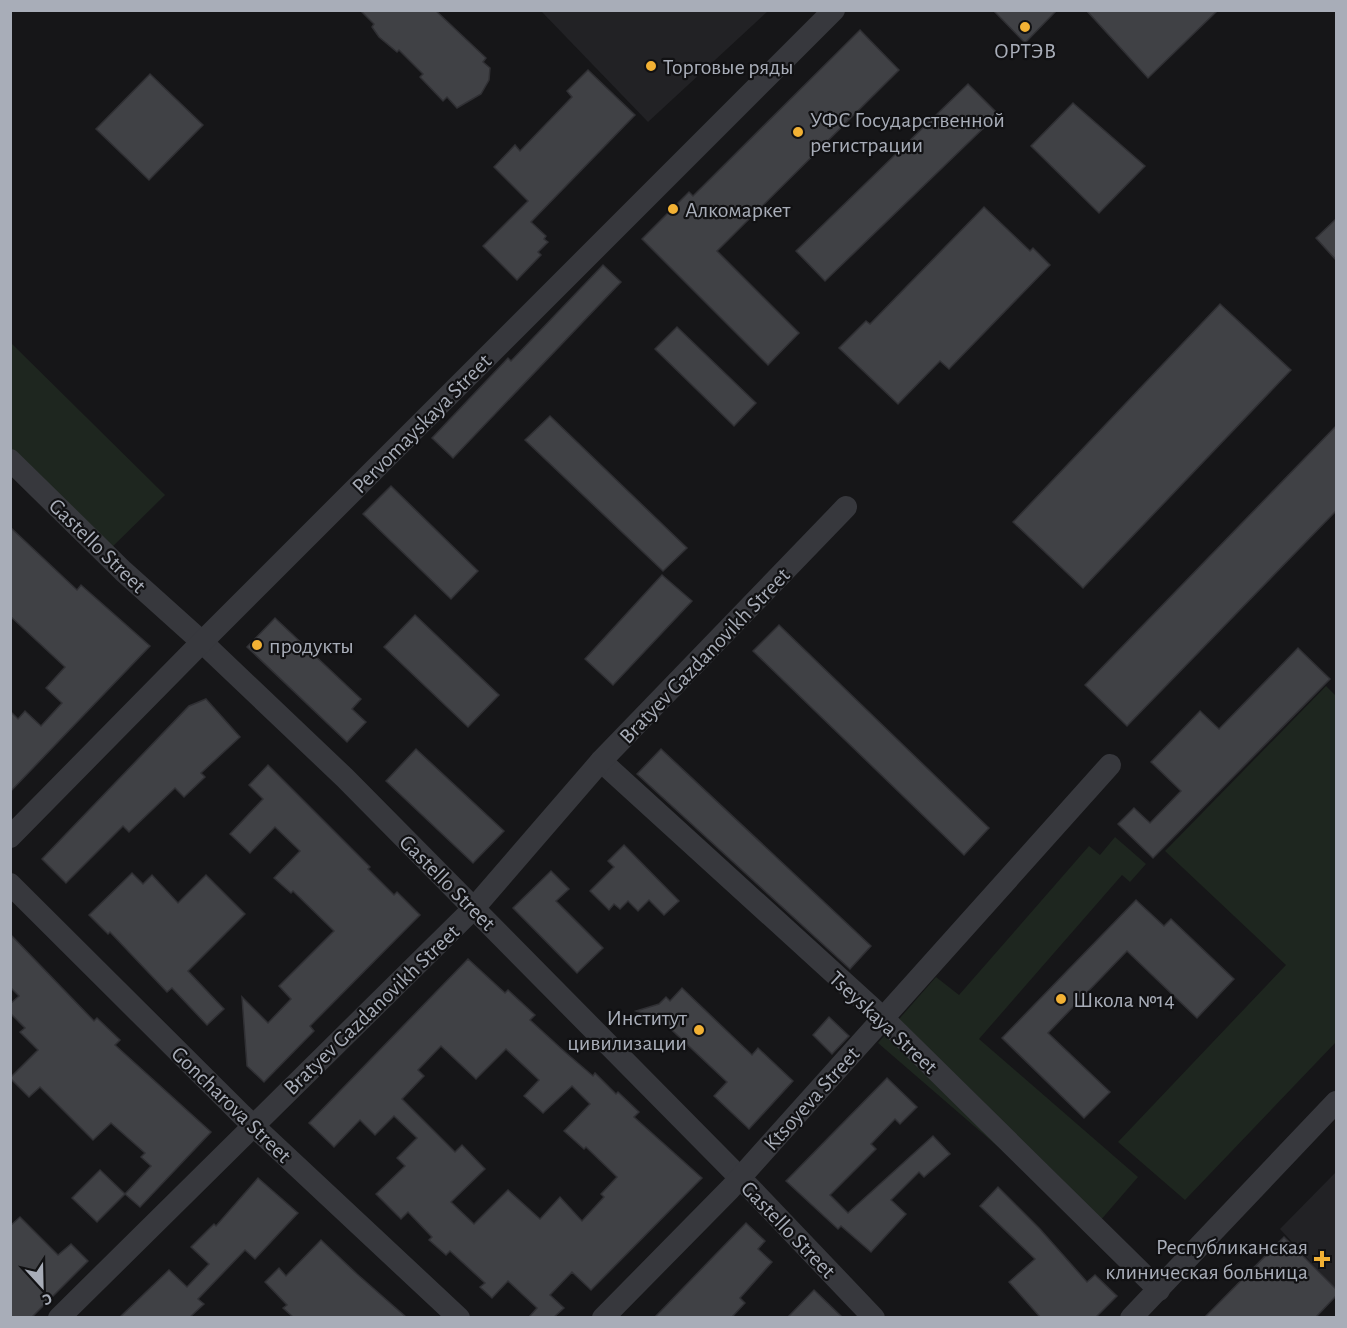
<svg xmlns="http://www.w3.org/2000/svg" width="1347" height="1328" font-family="'Alegreya Sans',sans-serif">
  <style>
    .built { fill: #222225 }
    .green { fill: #1e261f }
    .building { fill: #404145; stroke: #303034; stroke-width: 1.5; fill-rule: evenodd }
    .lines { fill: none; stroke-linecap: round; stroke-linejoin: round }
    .minor { stroke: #37383d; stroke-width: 22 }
    .poi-dot { fill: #f2b134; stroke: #111113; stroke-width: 2 }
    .labels { text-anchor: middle; stroke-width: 4.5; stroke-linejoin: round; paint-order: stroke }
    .poi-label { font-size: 22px; fill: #a8adb8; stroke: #111113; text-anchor: start }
    .street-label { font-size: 22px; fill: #a8adb8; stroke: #111113 }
  </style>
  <rect width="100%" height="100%" fill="#161618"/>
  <g class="built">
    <path d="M 541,11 L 768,11 L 648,122 Z"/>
    <path d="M 1336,1172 L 1336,1289 L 1280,1229 Z"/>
  </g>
  <g class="green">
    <path d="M 10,342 L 165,495 L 104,555 L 11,462 Z"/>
    <path d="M 1326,686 L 1336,696 L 1336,1042 L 1185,1200 L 1118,1142 L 1286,965 L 1165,851 Z"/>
    <path d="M 1115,837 L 1146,864 L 1130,882 L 1122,875 L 979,1039 L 1138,1177 L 1093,1229 L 878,1043 L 936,977 L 959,995 L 1089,846 L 1100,855 Z"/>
  </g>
  <g class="building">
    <path d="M 360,10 L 435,10 L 486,58 L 483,62 L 490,68 L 489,80 L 481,94 L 457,108 L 447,97 L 443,101 L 420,77 L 423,74 L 399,50 L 397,52 L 379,37 L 372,27 L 374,24 Z"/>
    <path d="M 993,10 L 1057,10 L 1025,43 Z"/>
    <path d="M 1086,10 L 1218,10 L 1148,78 Z"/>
    <path d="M 860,30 L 899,70 L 717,251 L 799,333 L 768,365 L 642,239 L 689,192 L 693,196 Z"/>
    <path d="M 588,70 L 635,115 L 531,222 L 546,236 L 544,239 L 548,242 L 538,252 L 541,255 L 517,280 L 483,246 L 528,201 L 494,167 L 515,145 L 520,151 L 572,97 L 567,91 Z"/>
    <path d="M 150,74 L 203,125 L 149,180 L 96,129 Z"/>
    <path d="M 968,84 L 998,114 L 825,281 L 796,251 Z"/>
    <path d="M 1073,103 L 1145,166 L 1099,213 L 1031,146 Z"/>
    <path d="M 984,207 L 1030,251 L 1033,248 L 1050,265 L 949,369 L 940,361 L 898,404 L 839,348 L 866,321 L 870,324 Z"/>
    <path d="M 1336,219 L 1336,260 L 1316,238 Z"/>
    <path d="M 603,265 L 621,282 L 453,458 L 432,438 L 508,358 L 511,361 Z"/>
    <path d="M 1220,304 L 1291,370 L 1083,588 L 1013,522 Z"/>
    <path d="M 677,327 L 756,403 L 734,426 L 655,349 Z"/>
    <path d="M 550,416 L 687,548 L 663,571 L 525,440 Z"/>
    <path d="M 1336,426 L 1336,511 L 1127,726 L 1085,685 Z"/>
    <path d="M 391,486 L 478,571 L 451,599 L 363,514 Z"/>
    <path d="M 10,527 L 77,590 L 81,585 L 150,646 L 10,792 L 10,711 L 18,719 L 25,711 L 41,726 L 62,703 L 46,688 L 65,667 L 10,616 Z"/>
    <path d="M 662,575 L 692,601 L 613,685 L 585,659 Z"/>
    <path d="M 415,615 L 499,695 L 468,727 L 384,647 Z"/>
    <path d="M 275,618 L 361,699 L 352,709 L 366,722 L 347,742 L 247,647 Z"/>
    <path d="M 779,625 L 989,828 L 964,855 L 753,651 Z"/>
    <path d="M 1298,648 L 1330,679 L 1153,858 L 1118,824 L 1134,808 L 1150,823 L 1181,791 L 1151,762 L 1200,711 L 1219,729 Z"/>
    <path d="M 206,699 L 240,737 L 201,773 L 205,777 L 184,797 L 175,788 L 129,832 L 123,826 L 66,883 L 42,859 L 189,706 Z"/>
    <path d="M 416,749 L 504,831 L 473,863 L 386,781 Z"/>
    <path d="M 661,749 L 871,946 L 850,969 L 637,774 Z"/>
    <path d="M 268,765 L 370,867 L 368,869 L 394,895 L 397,892 L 420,915 L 310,1026 L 314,1031 L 264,1082 L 247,1066 L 242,997 L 268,1023 L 291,999 L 279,986 L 334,931 L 293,891 L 291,893 L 274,878 L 300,851 L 275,827 L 250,853 L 230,834 L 263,799 L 249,785 Z"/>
    <path d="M 624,845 L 679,901 L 664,915 L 649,900 L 638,911 L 628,901 L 620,909 L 614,904 L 609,910 L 590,891 L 614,867 L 608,861 Z"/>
    <path d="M 551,871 L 569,889 L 556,901 L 603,948 L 577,973 L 513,908 Z"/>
    <path d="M 132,873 L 143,884 L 152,875 L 178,903 L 206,875 L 245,914 L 188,971 L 224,1009 L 207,1025 L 172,988 L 167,992 L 110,932 L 108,934 L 89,915 Z"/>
    <path d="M 1136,900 L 1164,926 L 1171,919 L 1234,979 L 1197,1018 L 1127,951 L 1048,1033 L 1110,1092 L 1084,1118 L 1002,1038 Z"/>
    <path d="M 10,934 L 94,1021 L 97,1018 L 120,1040 L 115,1045 L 211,1132 L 140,1207 L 125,1194 L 151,1166 L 141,1157 L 145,1153 L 111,1123 L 93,1140 L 40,1087 L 29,1097 L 10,1078 L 38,1050 L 20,1032 L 25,1028 L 10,1013 L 10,1004 L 19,996 L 10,987 Z"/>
    <path d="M 468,959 L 505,993 L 508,990 L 535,1015 L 530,1020 L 565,1052 L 593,1076 L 595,1073 L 616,1094 L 618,1092 L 639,1112 L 634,1117 L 702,1178 L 591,1290 L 572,1272 L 550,1295 L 564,1308 L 554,1317 L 529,1317 L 537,1308 L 508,1281 L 492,1298 L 480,1287 L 485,1283 L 450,1251 L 446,1255 L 429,1240 L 432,1237 L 408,1212 L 401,1219 L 376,1194 L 405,1166 L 397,1158 L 417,1138 L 394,1116 L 375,1135 L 360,1120 L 334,1147 L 309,1123 ZM 441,1046 L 476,1079 L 506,1049 L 539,1080 L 524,1096 L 543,1113 L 572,1086 L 590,1104 L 564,1131 L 584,1149 L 586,1147 L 617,1177 L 601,1194 L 604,1197 L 582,1221 L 560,1197 L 540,1219 L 508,1190 L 474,1224 L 451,1202 L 485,1169 L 462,1145 L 455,1152 L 402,1099 L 424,1076 L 418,1070 Z"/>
    <path d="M 682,988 L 752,1055 L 758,1048 L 793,1081 L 749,1129 L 714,1096 L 727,1082 L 660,1019 L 636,1011 L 659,1004 L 666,997 L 670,1001 Z"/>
    <path d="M 829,1017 L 849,1036 L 832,1054 L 813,1035 Z"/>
    <path d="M 887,1078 L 917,1107 L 900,1124 L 895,1119 L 871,1144 L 876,1149 L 830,1195 L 848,1213 L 933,1136 L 950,1154 L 924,1177 L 919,1172 L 891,1200 L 906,1214 L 871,1252 L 841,1226 L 838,1229 L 786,1181 Z"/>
    <path d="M 100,1170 L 125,1194 L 97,1222 L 72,1198 Z"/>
    <path d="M 258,1178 L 298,1213 L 255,1259 L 245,1250 L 198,1299 L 204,1304 L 190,1317 L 120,1317 L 169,1270 L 187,1287 L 209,1264 L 191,1247 L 214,1224 L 216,1226 Z"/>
    <path d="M 998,1187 L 1040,1229 L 1087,1282 L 1095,1275 L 1117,1296 L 1096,1317 L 1040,1317 L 1009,1282 L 1035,1259 L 980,1206 Z"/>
    <path d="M 20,1217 L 58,1255 L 71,1244 L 88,1261 L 32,1317 L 10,1317 L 10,1226 Z"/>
    <path d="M 746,1223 L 765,1241 L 758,1249 L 772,1262 L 740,1298 L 745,1303 L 732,1317 L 655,1317 Z"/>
    <path d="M 1284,1237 L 1336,1289 L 1336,1296 L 1316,1317 L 1205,1317 Z"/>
    <path d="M 321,1240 L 357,1274 L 406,1317 L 293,1317 L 283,1308 L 287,1305 L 265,1282 L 279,1268 L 286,1276 Z"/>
    <path d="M 814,1290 L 842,1317 L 788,1317 Z"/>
  </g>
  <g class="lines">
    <g class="minor">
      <path d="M 10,460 L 123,571 L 202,642 L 345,778 L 754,1192 L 874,1318"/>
      <path d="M 601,761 L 883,1018 L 1159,1290"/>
      <path d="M 10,837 L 202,642 L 834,10"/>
      <path d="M 10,884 L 242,1115 L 459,1318"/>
      <path d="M 59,1318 L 474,908 L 601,761 L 846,507"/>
      <path d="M 603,1318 L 730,1189 L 1110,765"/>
      <path d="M 1131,1318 L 1336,1102"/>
    </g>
  </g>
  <g class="poi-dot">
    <circle cx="1025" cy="27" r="6"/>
    <circle cx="651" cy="66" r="6"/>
    <circle cx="798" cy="132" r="6"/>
    <circle cx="673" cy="209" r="6"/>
    <circle cx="257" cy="645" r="6"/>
    <circle cx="1061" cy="999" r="6"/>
    <circle cx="699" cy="1030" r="6"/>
    <path d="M1319 1250h6v6h6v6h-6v6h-6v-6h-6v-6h6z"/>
  </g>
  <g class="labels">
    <g class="poi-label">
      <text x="1025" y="58" text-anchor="middle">ОРТЭВ</text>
      <text x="663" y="74">Торговые ряды</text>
      <text x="810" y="127">УФС Государственной<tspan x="810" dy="25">регистрации</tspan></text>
      <text x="685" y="217">Алкомаркет</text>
      <text x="269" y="653">продукты</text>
      <text x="1073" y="1007">Школа №14</text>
      <text x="687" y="1025" text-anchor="end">Институт<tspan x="687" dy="25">цивилизации</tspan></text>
      <text x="1308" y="1254" text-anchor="end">Республиканская<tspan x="1308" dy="25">клиническая больница</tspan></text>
    </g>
    <g class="street-label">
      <text transform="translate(421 423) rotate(-45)" y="8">Pervomayskaya Street</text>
      <text transform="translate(98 545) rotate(44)" y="8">Gastello Street</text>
      <text transform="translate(704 655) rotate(-46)" y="8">Bratyev Gazdanovikh Street</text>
      <text transform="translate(448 882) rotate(45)" y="8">Gastello Street</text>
      <text transform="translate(371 1009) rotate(-44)" y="8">Bratyev Gazdanovikh Street</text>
      <text transform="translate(884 1022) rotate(43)" y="8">Tseyskaya Street</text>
      <text transform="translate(811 1098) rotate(-48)" y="8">Ktsoyeva Street</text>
      <text transform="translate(232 1104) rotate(44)" y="8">Goncharova Street</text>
      <text transform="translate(789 1229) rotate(46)" y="8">Gastello Street</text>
    </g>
  </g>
  <rect width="1347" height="1328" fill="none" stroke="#a8adb8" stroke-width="24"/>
  <g transform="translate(42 1286) rotate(158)" stroke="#111113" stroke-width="4.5" paint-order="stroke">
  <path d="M0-4.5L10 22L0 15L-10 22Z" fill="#a8adb8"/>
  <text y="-9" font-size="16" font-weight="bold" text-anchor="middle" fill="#a8adb8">С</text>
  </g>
</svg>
